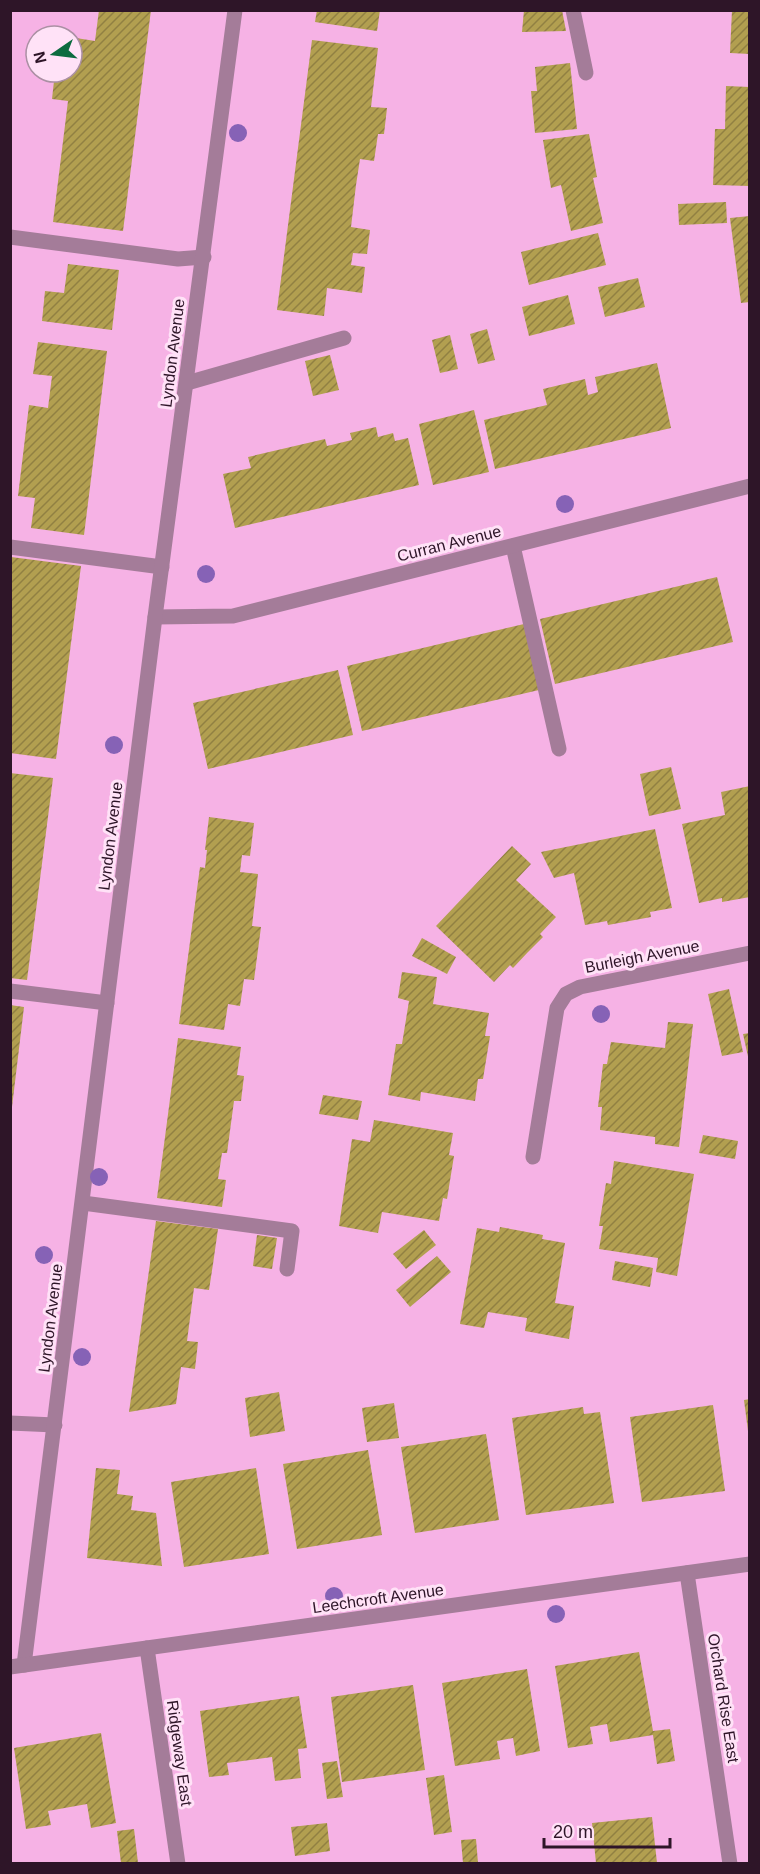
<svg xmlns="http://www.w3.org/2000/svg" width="760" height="1874" font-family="Arial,sans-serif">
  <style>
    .building { fill: url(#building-hatch) }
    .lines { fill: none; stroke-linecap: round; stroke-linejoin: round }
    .minor { stroke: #a47c99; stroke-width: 15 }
    .tree { fill: #8662b6 }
    .labels { text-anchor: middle; stroke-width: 6; stroke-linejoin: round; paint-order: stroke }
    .street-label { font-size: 16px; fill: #2e1528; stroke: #ffe2f7 }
  </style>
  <defs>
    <pattern id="building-hatch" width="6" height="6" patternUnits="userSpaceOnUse" patternTransform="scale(1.5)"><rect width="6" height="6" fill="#b29f50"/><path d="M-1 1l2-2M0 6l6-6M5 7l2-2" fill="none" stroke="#918042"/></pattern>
  </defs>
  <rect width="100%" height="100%" fill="#f6b2e5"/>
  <g class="building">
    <path d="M 99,10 L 151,10 L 123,231 L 53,222 L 68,101 L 52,99 L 55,72 L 72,72 L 76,38 L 95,41 Z"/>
    <path d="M 317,10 L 380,10 L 377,31 L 315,22 Z"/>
    <path d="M 524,10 L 562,10 L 566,31 L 522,32 Z"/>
    <path d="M 732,10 L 750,11 L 750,54 L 730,53 Z"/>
    <path d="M 312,40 L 378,48 L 371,107 L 387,108 L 384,134 L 378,134 L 374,161 L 360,159 L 356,185 L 351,227 L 370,230 L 367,254 L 353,253 L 351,265 L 365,267 L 362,293 L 327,288 L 324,316 L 277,310 Z"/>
    <path d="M 570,63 L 577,129 L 535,133 L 531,91 L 537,91 L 535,67 Z"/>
    <path d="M 726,86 L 750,87 L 750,186 L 713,185 L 715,129 L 725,129 Z"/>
    <path d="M 589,134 L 597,177 L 593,178 L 603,223 L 571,231 L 561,185 L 551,188 L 543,140 Z"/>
    <path d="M 726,202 L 727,223 L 679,225 L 678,204 Z"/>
    <path d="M 750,216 L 750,302 L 741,303 L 730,218 Z"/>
    <path d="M 598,233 L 606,265 L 529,285 L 521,252 Z"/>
    <path d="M 68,264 L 119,270 L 112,330 L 42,321 L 45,291 L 64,293 Z"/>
    <path d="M 638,278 L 645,307 L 605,317 L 598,287 Z"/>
    <path d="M 568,295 L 575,324 L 529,336 L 522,307 Z"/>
    <path d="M 487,329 L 495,360 L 478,364 L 470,334 Z"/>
    <path d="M 450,335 L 458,369 L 440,373 L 432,340 Z"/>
    <path d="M 38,342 L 107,351 L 84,535 L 31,528 L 35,498 L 18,496 L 29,405 L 48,408 L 52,376 L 33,374 Z"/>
    <path d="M 330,355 L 339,390 L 313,396 L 305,361 Z"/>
    <path d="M 657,363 L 671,428 L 495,469 L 484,420 L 547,405 L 543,389 L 585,379 L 588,395 L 598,392 L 595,377 Z"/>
    <path d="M 474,410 L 489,472 L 433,485 L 419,424 Z"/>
    <path d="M 376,427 L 378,437 L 393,433 L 395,441 L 408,438 L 419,485 L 235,528 L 223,474 L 251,468 L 248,457 L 325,439 L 327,446 L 352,440 L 350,433 Z"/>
    <path d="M 11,557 L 81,566 L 56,759 L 10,753 Z"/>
    <path d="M 717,577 L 733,642 L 555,684 L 540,619 Z"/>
    <path d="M 524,624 L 539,690 L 362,731 L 347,666 Z"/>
    <path d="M 338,670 L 353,735 L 208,769 L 193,703 Z"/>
    <path d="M 671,767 L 681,809 L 649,816 L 640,774 Z"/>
    <path d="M 10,773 L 53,778 L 27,980 L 10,978 Z"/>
    <path d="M 750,786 L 750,897 L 722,902 L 722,898 L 699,903 L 682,824 L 725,815 L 721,792 Z"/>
    <path d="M 209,817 L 254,823 L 250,856 L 242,855 L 240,872 L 258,874 L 252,926 L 261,927 L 254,980 L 244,979 L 240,1006 L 228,1004 L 224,1030 L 179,1024 L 200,867 L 205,868 L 207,850 L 205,850 Z"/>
    <path d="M 655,829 L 672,908 L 650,912 L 651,917 L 608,925 L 607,921 L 585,925 L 574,873 L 554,878 L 541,852 Z"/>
    <path d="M 512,846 L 531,864 L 516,880 L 556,917 L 540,934 L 543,937 L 528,952 L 513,968 L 510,965 L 494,982 L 436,926 Z"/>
    <path d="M 422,938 L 456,957 L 447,974 L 412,956 Z"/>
    <path d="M 402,972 L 437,977 L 433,1004 L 489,1013 L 485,1036 L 490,1036 L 483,1079 L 478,1079 L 475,1101 L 421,1092 L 420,1101 L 388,1095 L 396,1044 L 402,1044 L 409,1001 L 398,998 Z"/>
    <path d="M 729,989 L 743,1052 L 722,1056 L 708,994 Z"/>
    <path d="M 10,1005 L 24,1007 L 12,1107 L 10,1107 Z"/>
    <path d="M 668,1022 L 693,1024 L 679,1147 L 655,1144 L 655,1137 L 600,1130 L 602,1107 L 598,1107 L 603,1064 L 607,1064 L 611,1042 L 665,1048 Z"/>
    <path d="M 750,1033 L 750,1061 L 749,1061 L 743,1034 Z"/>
    <path d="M 178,1038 L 241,1047 L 237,1075 L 244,1076 L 241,1101 L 234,1101 L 227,1153 L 222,1153 L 218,1179 L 226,1180 L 222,1207 L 157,1198 Z"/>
    <path d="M 323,1095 L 362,1101 L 358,1120 L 319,1114 Z"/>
    <path d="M 374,1120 L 453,1133 L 449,1155 L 454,1156 L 447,1199 L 443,1198 L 439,1221 L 382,1212 L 378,1233 L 339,1226 L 352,1139 L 370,1142 Z"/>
    <path d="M 703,1135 L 738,1141 L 735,1159 L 699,1153 Z"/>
    <path d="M 614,1161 L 694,1174 L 677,1276 L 656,1272 L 658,1258 L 599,1249 L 603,1226 L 599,1226 L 606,1183 L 611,1184 Z"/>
    <path d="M 156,1221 L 218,1229 L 213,1264 L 209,1290 L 194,1288 L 187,1341 L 198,1342 L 195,1369 L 181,1367 L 176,1404 L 129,1412 Z"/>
    <path d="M 500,1227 L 543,1235 L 542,1239 L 565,1243 L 555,1303 L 574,1306 L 569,1339 L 525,1331 L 527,1318 L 488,1312 L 484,1328 L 460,1324 L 477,1228 L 499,1232 Z"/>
    <path d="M 424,1230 L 436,1245 L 406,1269 L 393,1254 Z"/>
    <path d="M 257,1235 L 277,1238 L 272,1269 L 253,1266 Z"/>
    <path d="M 437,1256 L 451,1272 L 410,1307 L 396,1290 Z"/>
    <path d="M 615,1261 L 653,1268 L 650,1287 L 612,1280 Z"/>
    <path d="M 279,1392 L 285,1431 L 250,1437 L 245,1398 Z"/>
    <path d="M 750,1399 L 750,1431 L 748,1431 L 744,1400 Z"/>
    <path d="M 394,1403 L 399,1438 L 367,1442 L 362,1408 Z"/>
    <path d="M 713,1405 L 725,1491 L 642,1502 L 630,1417 Z"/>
    <path d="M 583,1407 L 584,1414 L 600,1412 L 614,1503 L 526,1515 L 512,1418 Z"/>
    <path d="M 486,1434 L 499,1520 L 415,1533 L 401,1447 Z"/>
    <path d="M 368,1450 L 382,1535 L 297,1549 L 283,1464 Z"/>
    <path d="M 96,1468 L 120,1470 L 117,1494 L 133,1496 L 131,1510 L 156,1513 L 162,1566 L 87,1558 Z"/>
    <path d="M 256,1468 L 269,1554 L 184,1567 L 171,1482 Z"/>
    <path d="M 639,1652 L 653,1731 L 670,1729 L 675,1761 L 657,1764 L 653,1735 L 610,1742 L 607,1724 L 590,1727 L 593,1744 L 568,1748 L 555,1666 Z"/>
    <path d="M 527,1669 L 540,1751 L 516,1756 L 513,1738 L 497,1741 L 500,1759 L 455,1766 L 442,1683 Z"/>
    <path d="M 413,1685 L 425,1770 L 342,1782 L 331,1697 Z"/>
    <path d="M 299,1696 L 307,1748 L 298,1749 L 301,1778 L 275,1781 L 272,1757 L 227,1763 L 229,1775 L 209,1777 L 200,1711 Z"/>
    <path d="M 101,1733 L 116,1823 L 91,1828 L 87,1804 L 48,1811 L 51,1825 L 26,1829 L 14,1748 Z"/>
    <path d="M 337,1761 L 343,1797 L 327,1799 L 322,1763 Z"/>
    <path d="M 444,1775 L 452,1832 L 434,1835 L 426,1778 Z"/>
    <path d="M 652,1817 L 657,1863 L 596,1863 L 592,1823 Z"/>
    <path d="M 327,1823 L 330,1851 L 295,1856 L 291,1827 Z"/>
    <path d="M 134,1829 L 138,1863 L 121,1863 L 117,1831 Z"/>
    <path d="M 476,1839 L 478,1863 L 463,1863 L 461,1840 Z"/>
  </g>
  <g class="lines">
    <g class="minor">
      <path d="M 573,10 L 586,73"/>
      <path d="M 10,237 L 178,259 L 204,257"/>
      <path d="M 187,383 L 344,338"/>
      <path d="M 513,546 L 559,749"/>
      <path d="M 10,547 L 162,567"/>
      <path d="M 155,617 L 233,616 L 750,486"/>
      <path d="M 10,991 L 107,1003"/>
      <path d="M 533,1157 L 557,1008 L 566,994 L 580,987 L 750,953"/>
      <path d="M 83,1203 L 292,1231 L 287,1269"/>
      <path d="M 10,1423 L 55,1425"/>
      <path d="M 687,1573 L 730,1864"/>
      <path d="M 147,1648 L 178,1864"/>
      <path d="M 24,1665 C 69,1316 110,966 155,617 C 181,415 209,213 235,10"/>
      <path d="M 10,1667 L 750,1564"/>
    </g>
  </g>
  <g class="tree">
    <circle cx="238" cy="133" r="9"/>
    <circle cx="565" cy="504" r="9"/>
    <circle cx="206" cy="574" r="9"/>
    <circle cx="114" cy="745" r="9"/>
    <circle cx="601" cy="1014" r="9"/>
    <circle cx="99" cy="1177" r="9"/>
    <circle cx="44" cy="1255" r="9"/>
    <circle cx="82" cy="1357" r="9"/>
    <circle cx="334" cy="1596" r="9"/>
    <circle cx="556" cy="1614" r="9"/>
  </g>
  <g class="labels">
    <g class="street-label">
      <text transform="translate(172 353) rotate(-83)" y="6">Lyndon Avenue</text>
      <text transform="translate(449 543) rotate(-14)" y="6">Curran Avenue</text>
      <text transform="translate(110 836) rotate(-83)" y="6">Lyndon Avenue</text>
      <text transform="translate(642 956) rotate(-11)" y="6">Burleigh Avenue</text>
      <text transform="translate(50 1318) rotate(-83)" y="6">Lyndon Avenue</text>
      <text transform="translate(378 1598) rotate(-8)" y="6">Leechcroft Avenue</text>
      <text transform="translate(724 1698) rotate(81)" y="6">Orchard Rise East</text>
      <text transform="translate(180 1753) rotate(82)" y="6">Ridgeway East</text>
    </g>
  </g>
  <rect width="760" height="1874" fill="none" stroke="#2e1528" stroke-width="24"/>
  <g transform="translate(54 54) rotate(256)"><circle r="28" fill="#ffe2f7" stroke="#ab90a4" stroke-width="1.5"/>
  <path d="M0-4.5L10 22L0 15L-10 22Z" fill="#0c6b3f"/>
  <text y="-9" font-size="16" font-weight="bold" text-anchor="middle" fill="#2e1528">N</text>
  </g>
  <path d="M544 1838v9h126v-9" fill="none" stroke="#2e1528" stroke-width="3"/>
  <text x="553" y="1838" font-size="18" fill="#2e1528" stroke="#ffe2f7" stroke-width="4.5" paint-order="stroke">20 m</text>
</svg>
